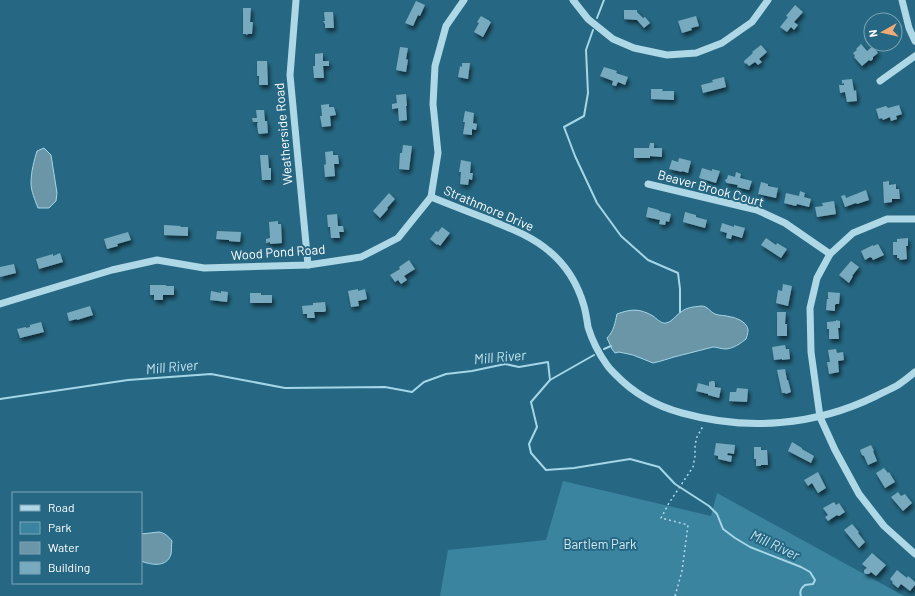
<svg xmlns="http://www.w3.org/2000/svg" width="915" height="596" font-family="Barlow,sans-serif">
  <style>
    .green { fill: #3b84a0 }
    .water { fill: #6a96a8; stroke: #a4d6e7 }
    .lines { fill: none; stroke-linecap: round; stroke-linejoin: round }
    .stream { stroke: #a4d6e7; stroke-width: 2 }
    .building { fill: #77aabe; filter: url(#shadow) }
    .path { stroke: #afd8e7; stroke-width: 1.5; stroke-dasharray: 2 3; stroke-linecap: butt }
    .minor { stroke: #afd8e7; stroke-width: 7 }
    .labels { text-anchor: middle; stroke-width: 4; stroke-linejoin: round; paint-order: stroke }
    .street-label { font-size: 13px; fill: #fff; stroke: #266883 }
    .park-label { font-size: 13px; fill: #d3ecf6; stroke: #266883 }
    .water-label { font-size: 14px; font-style: italic; fill: #bee2ef; stroke: #266883 }
  </style>
  <defs>
    <filter id="shadow"><feDropShadow dx="2" dy="3.5" stdDeviation="2" flood-color="#0009"/></filter>
  </defs>
  <rect width="100%" height="100%" fill="#266883"/>
  <path class="green" d="M 563,481 L 711,516 L 717,493 L 904,596 L 440,596 L 448,550 L 546,540 Z"/>
  <g class="water">
    <path d="M 44,148 L 51,155 L 57,193 L 56,201 L 49,208 L 38,208 C 35,200 31,191 31,183 C 31,172 34,161 37,151 Z"/>
    <path d="M 701,306 C 708,306 709,311 715,314 C 720,316 725,315 731,317 C 734,317 737,319 740,320 C 748,325 750,329 746,339 C 740,344 734,348 726,349 C 721,349 717,347 713,347 L 674,357 L 661,361 L 653,363 L 633,355 L 619,352 L 615,353 L 612,349 L 607,338 C 614,331 615,323 617,314 C 631,309 639,308 653,316 C 656,318 661,324 666,323 C 672,322 676,315 681,312 C 687,307 694,307 701,306 Z"/>
    <path d="M 159,532 C 165,533 169,537 172,541 C 171,545 172,550 171,554 C 167,568 151,565 141,561 L 141,534 Z"/>
  </g>
  <g class="lines">
    <g class="stream">
      <path d="M 597,18 L 604,0"/>
      <path d="M 593,30 L 586,50 L 588,93 L 584,116 L 564,127 L 575,156 L 597,203 L 621,236 L 648,260 L 678,273 L 680,289 L 680,312"/>
      <path d="M 604,349 L 611,346"/>
      <path d="M 550,380 L 594,355"/>
      <path d="M 0,399 L 128,380 L 211,374 L 285,388 L 385,387 L 412,392 L 424,382 L 446,374 L 472,371 L 505,364 L 519,367 L 548,362 L 550,380 L 531,402 L 537,427 L 529,444 L 531,453 L 546,470 L 574,468 L 630,459 L 659,467 L 675,484 L 709,506 L 717,514 L 723,529 L 735,538 L 750,547 L 801,567 L 810,572 L 815,580 L 813,584 L 805,585 C 801,588 799,591 801,596"/>
    </g>
  </g>
  <g class="building">
    <path d="M 416,1 L 425,5 L 420,16 L 418,15 L 413,26 L 405,23 Z"/>
    <path d="M 795,5 L 803,12 L 794,22 L 798,25 L 794,30 L 791,27 L 787,32 L 780,27 L 788,17 L 786,16 Z"/>
    <path d="M 243,8 L 251,8 L 250,22 L 253,22 L 252,34 L 248,34 L 246,35 L 246,34 L 243,34 Z"/>
    <path d="M 624,10 L 637,10 L 637,12 L 643,18 L 645,17 L 650,23 L 644,28 L 637,20 L 624,19 Z"/>
    <path d="M 325,12 L 333,12 L 334,28 L 325,28 L 325,24 L 323,21 L 325,21 L 324,13 Z"/>
    <path d="M 481,16 L 488,20 L 489,20 L 489,21 L 491,22 L 483,37 L 474,32 L 479,23 L 477,22 Z"/>
    <path d="M 696,16 L 699,26 L 691,28 L 692,30 L 682,33 L 678,21 Z"/>
    <path d="M 861,44 L 867,51 L 873,46 L 878,53 L 873,57 L 873,59 L 871,61 L 869,60 L 862,66 L 854,57 L 855,56 L 853,53 L 857,50 L 856,49 Z"/>
    <path d="M 761,45 L 767,52 L 759,59 L 762,62 L 758,65 L 755,62 L 749,66 L 746,63 L 745,64 L 744,61 L 753,53 L 752,52 Z"/>
    <path d="M 400,47 L 408,48 L 406,59 L 408,60 L 406,72 L 396,70 Z"/>
    <path d="M 323,53 L 323,61 L 329,61 L 329,66 L 323,66 L 324,78 L 314,78 L 313,66 L 315,66 L 315,54 Z"/>
    <path d="M 257,61 L 267,61 L 268,85 L 259,85 L 259,76 L 257,76 Z"/>
    <path d="M 462,63 L 470,63 L 468,79 L 458,77 L 460,66 L 462,67 Z"/>
    <path d="M 604,67 L 617,71 L 616,73 L 628,77 L 625,85 L 618,82 L 616,86 L 612,85 L 613,81 L 600,76 Z"/>
    <path d="M 724,77 L 726,87 L 703,93 L 701,85 L 713,82 L 712,80 Z"/>
    <path d="M 852,79 L 854,91 L 856,90 L 857,101 L 847,102 L 845,92 L 840,93 L 839,85 L 844,85 L 844,83 L 842,84 L 842,80 Z"/>
    <path d="M 651,89 L 663,89 L 662,91 L 674,91 L 674,100 L 651,99 Z"/>
    <path d="M 406,94 L 407,106 L 406,106 L 407,120 L 399,121 L 398,108 L 392,109 L 392,104 L 397,103 L 396,95 Z"/>
    <path d="M 329,104 L 329,107 L 334,107 L 336,115 L 330,116 L 331,126 L 322,127 L 320,116 L 322,116 L 321,105 Z"/>
    <path d="M 899,105 L 902,114 L 896,116 L 897,119 L 891,121 L 890,117 L 883,120 L 882,118 L 879,119 L 876,109 L 886,106 L 888,108 Z"/>
    <path d="M 256,110 L 264,110 L 265,121 L 267,121 L 268,133 L 259,134 L 258,132 L 257,124 L 258,122 L 253,122 L 252,118 L 257,118 Z"/>
    <path d="M 465,111 L 474,113 L 473,123 L 477,124 L 476,130 L 472,129 L 472,135 L 463,134 L 465,122 L 463,122 Z"/>
    <path d="M 650,143 L 654,143 L 654,148 L 662,148 L 662,157 L 650,156 L 650,158 L 634,158 L 634,148 L 649,148 Z"/>
    <path d="M 403,145 L 412,146 L 409,170 L 399,169 L 400,153 L 402,153 Z"/>
    <path d="M 333,151 L 333,155 L 338,155 L 339,164 L 334,164 L 335,176 L 325,177 L 324,165 L 326,164 L 325,152 Z"/>
    <path d="M 260,155 L 268,155 L 269,168 L 271,168 L 271,180 L 262,180 Z"/>
    <path d="M 679,158 L 691,161 L 688,173 L 682,171 L 682,172 L 669,169 L 672,160 L 678,162 Z"/>
    <path d="M 461,160 L 471,162 L 470,173 L 473,173 L 472,180 L 469,179 L 468,185 L 460,184 L 461,172 L 459,172 Z"/>
    <path d="M 702,168 L 712,171 L 712,169 L 720,171 L 716,183 L 699,178 Z"/>
    <path d="M 736,172 L 741,174 L 740,178 L 752,181 L 749,190 L 737,187 L 738,185 L 727,183 L 725,181 L 726,179 L 727,179 L 728,175 L 735,177 Z"/>
    <path d="M 889,181 L 889,185 L 896,184 L 896,189 L 899,189 L 900,199 L 892,199 L 892,202 L 884,203 L 883,182 Z"/>
    <path d="M 761,182 L 768,184 L 768,186 L 778,188 L 776,198 L 758,194 Z"/>
    <path d="M 866,190 L 869,200 L 857,204 L 856,203 L 845,207 L 841,196 L 845,195 L 846,198 Z"/>
    <path d="M 800,191 L 805,193 L 804,197 L 811,199 L 809,207 L 797,204 L 796,206 L 784,203 L 786,193 L 799,196 Z"/>
    <path d="M 389,193 L 395,199 L 387,208 L 388,209 L 380,218 L 373,211 Z"/>
    <path d="M 834,201 L 836,214 L 817,217 L 815,207 L 823,206 L 822,203 Z"/>
    <path d="M 648,207 L 659,210 L 659,211 L 671,214 L 669,222 L 666,221 L 665,225 L 659,224 L 660,220 L 646,217 Z"/>
    <path d="M 685,212 L 696,215 L 696,217 L 707,220 L 705,228 L 683,222 Z"/>
    <path d="M 337,214 L 338,226 L 343,226 L 344,232 L 339,232 L 340,238 L 331,238 L 330,227 L 328,227 L 327,215 Z"/>
    <path d="M 278,221 L 278,224 L 281,224 L 282,243 L 270,244 L 270,242 L 266,243 L 266,239 L 270,238 L 269,222 Z"/>
    <path d="M 722,223 L 734,227 L 734,225 L 745,228 L 742,238 L 732,235 L 731,239 L 726,238 L 727,233 L 720,231 Z"/>
    <path d="M 164,225 L 181,226 L 180,227 L 188,227 L 188,236 L 164,235 Z"/>
    <path d="M 442,227 L 450,233 L 440,246 L 438,244 L 437,245 L 430,239 L 436,231 L 438,232 Z"/>
    <path d="M 217,231 L 241,232 L 240,242 L 229,241 L 229,240 L 216,239 Z"/>
    <path d="M 128,232 L 131,240 L 117,244 L 118,246 L 107,249 L 104,239 Z"/>
    <path d="M 766,238 L 776,245 L 777,243 L 787,249 L 781,258 L 761,245 Z"/>
    <path d="M 908,238 L 908,246 L 906,246 L 907,259 L 900,260 L 899,258 L 897,258 L 897,255 L 893,255 L 893,242 L 897,242 L 897,239 Z"/>
    <path d="M 878,244 L 884,255 L 873,260 L 872,258 L 870,257 L 865,260 L 861,251 L 873,245 L 873,246 Z"/>
    <path d="M 60,253 L 63,262 L 39,269 L 36,259 L 53,254 L 53,256 Z"/>
    <path d="M 409,260 L 415,269 L 404,276 L 407,280 L 401,284 L 398,280 L 395,282 L 390,275 L 400,269 L 399,267 Z"/>
    <path d="M 851,261 L 859,267 L 852,276 L 853,276 L 849,283 L 839,275 Z"/>
    <path d="M 14,264 L 16,273 L 0,277 L 0,267 Z"/>
    <path d="M 783,284 L 792,286 L 788,306 L 776,303 L 778,290 L 782,291 Z"/>
    <path d="M 150,285 L 166,285 L 166,286 L 174,286 L 174,295 L 163,295 L 163,300 L 154,300 L 154,295 L 150,295 Z"/>
    <path d="M 358,289 L 358,291 L 365,289 L 367,299 L 358,301 L 359,306 L 351,307 L 348,291 Z"/>
    <path d="M 211,291 L 221,293 L 221,291 L 228,292 L 227,302 L 210,300 Z"/>
    <path d="M 828,292 L 840,293 L 839,304 L 836,304 L 835,305 L 835,311 L 826,310 L 827,299 L 829,299 L 828,298 Z"/>
    <path d="M 250,293 L 261,293 L 261,295 L 272,295 L 272,303 L 250,303 Z"/>
    <path d="M 325,302 L 326,311 L 324,312 L 314,312 L 315,318 L 307,318 L 307,314 L 303,314 L 302,306 L 313,305 L 313,303 Z"/>
    <path d="M 90,306 L 93,315 L 77,320 L 77,319 L 69,321 L 67,313 Z"/>
    <path d="M 777,312 L 786,312 L 785,324 L 787,324 L 787,336 L 777,336 Z"/>
    <path d="M 836,320 L 840,321 L 840,328 L 838,328 L 839,339 L 829,339 L 829,329 L 827,329 L 827,322 L 836,321 Z"/>
    <path d="M 41,322 L 44,332 L 20,338 L 17,329 L 26,327 L 26,328 L 30,327 L 30,325 Z"/>
    <path d="M 785,345 L 786,349 L 789,349 L 790,359 L 782,360 L 782,359 L 774,360 L 772,347 Z"/>
    <path d="M 836,349 L 837,353 L 843,352 L 844,360 L 838,361 L 839,372 L 829,374 L 827,362 L 830,362 L 828,350 Z"/>
    <path d="M 785,369 L 787,380 L 788,380 L 791,392 L 786,394 L 785,393 L 782,393 L 777,370 Z"/>
    <path d="M 712,381 L 714,381 L 715,383 L 715,387 L 721,388 L 719,398 L 708,395 L 708,394 L 696,391 L 698,383 L 709,386 L 709,382 Z"/>
    <path d="M 737,388 L 748,389 L 747,402 L 729,401 L 730,392 L 736,392 Z"/>
    <path d="M 792,442 L 802,448 L 802,449 L 814,456 L 811,463 L 788,451 Z"/>
    <path d="M 716,443 L 735,445 L 734,454 L 728,453 L 727,455 L 732,456 L 731,462 L 718,459 L 718,456 L 714,455 Z"/>
    <path d="M 871,445 L 874,451 L 873,451 L 877,461 L 868,465 L 864,456 L 862,455 L 860,450 Z"/>
    <path d="M 754,447 L 761,447 L 761,450 L 767,450 L 768,465 L 761,465 L 761,466 L 756,466 L 756,459 L 754,459 Z"/>
    <path d="M 884,468 L 888,473 L 889,472 L 895,482 L 885,488 L 876,473 Z"/>
    <path d="M 818,472 L 826,488 L 818,493 L 812,483 L 808,486 L 804,480 Z"/>
    <path d="M 898,492 L 901,496 L 905,494 L 912,503 L 903,511 L 891,497 Z"/>
    <path d="M 834,502 L 836,505 L 839,503 L 845,512 L 839,516 L 837,515 L 828,521 L 825,517 L 828,515 L 823,508 Z"/>
    <path d="M 852,524 L 859,532 L 858,533 L 865,542 L 859,548 L 844,530 Z"/>
    <path d="M 872,553 L 886,565 L 876,576 L 871,572 L 869,574 L 866,574 L 864,573 L 864,570 L 867,568 L 862,564 Z"/>
    <path d="M 897,570 L 907,578 L 908,576 L 915,582 L 915,585 L 910,591 L 901,584 L 898,588 L 892,583 L 893,582 L 890,579 Z"/>
  </g>
  <g class="lines">
    <path class="path" d="M 675,596 L 682,571 L 688,525 L 661,518 L 669,503 L 693,467 L 695,456 L 695,445 L 697,437 L 703,426"/>
    <g class="minor">
      <path d="M 296,0 L 290,75 L 308,265"/>
      <path d="M 573,0 L 588,19 L 613,39 L 634,48 L 667,55 L 696,53 L 722,43 L 752,22 L 768,0"/>
      <path d="M 902,0 L 909,28 L 915,41"/>
      <path d="M 880,81 L 915,56"/>
      <path d="M 648,184 L 757,210 L 785,223 L 830,254"/>
      <path d="M 431,197 C 451,205 471,213 490,220 C 511,229 532,236 549,251 C 566,265 578,285 584,306 C 586,313 587,320 588,327 C 592,340 599,354 607,365 C 609,368 612,371 615,374 C 634,394 656,406 682,413 C 747,431 815,426 876,396 C 884,392 891,389 898,385 C 904,381 909,377 915,372"/>
      <path d="M 915,219 L 887,219 L 853,233 L 830,254 L 817,278 L 810,308 L 811,352 L 820,417 L 835,450 L 859,494 L 884,526 L 915,554"/>
      <path d="M 0,304 L 112,270 L 157,260 L 204,268 L 308,265 L 361,257 L 398,238 L 431,197 L 438,153 L 433,104 L 435,66 L 446,26 L 464,0"/>
    </g>
  </g>
  <g class="labels">
    <g class="street-label">
      <text transform="translate(283 134) rotate(-95)" y="5">Weatherside Road</text>
      <text transform="translate(711 188) rotate(15)" y="5">Beaver Brook Court</text>
      <text transform="translate(489 208) rotate(23)" y="5">Strathmore Drive</text>
      <text transform="translate(278 252) rotate(-4)" y="5">Wood Pond Road</text>
    </g>
    <g class="park-label">
      <text x="600" y="549">Bartlem Park</text>
    </g>
    <g class="water-label">
      <text transform="translate(500 357) rotate(-5)" y="5">Mill River</text>
      <text transform="translate(172 367) rotate(-5)" y="5">Mill River</text>
      <text transform="translate(775 545) rotate(25)" y="5">Mill River</text>
    </g>
  </g>
  <rect x="12" y="492" width="130" height="92" fill="#266883" stroke="#7da4b5"/>
  <rect x="20" y="505" width="20" height="6" fill="#afd8e7" stroke="#7da4b5"/>
  <text x="48" y="512" font-size="12" fill="#ffffff">Road</text>
  <rect x="20" y="522" width="20" height="12" fill="#3b84a0" stroke="#7da4b5"/>
  <text x="48" y="532" font-size="12" fill="#ffffff">Park</text>
  <rect x="20" y="542" width="20" height="12" fill="#6a96a8" stroke="#7da4b5"/>
  <text x="48" y="552" font-size="12" fill="#ffffff">Water</text>
  <rect x="20" y="562" width="20" height="12" fill="#77aabe" stroke="#7da4b5"/>
  <text x="48" y="572" font-size="12" fill="#ffffff">Building</text>
  <g transform="translate(883 32) rotate(262)"><circle r="19" fill="#266883" stroke="#7da4b5"/>
  <path d="M0-3L7 15L0 10L-7 15Z" fill="#f0aa75"/>
  <text y="-6" font-size="11" font-weight="bold" text-anchor="middle" fill="#ffffff">N</text>
  </g>
</svg>
